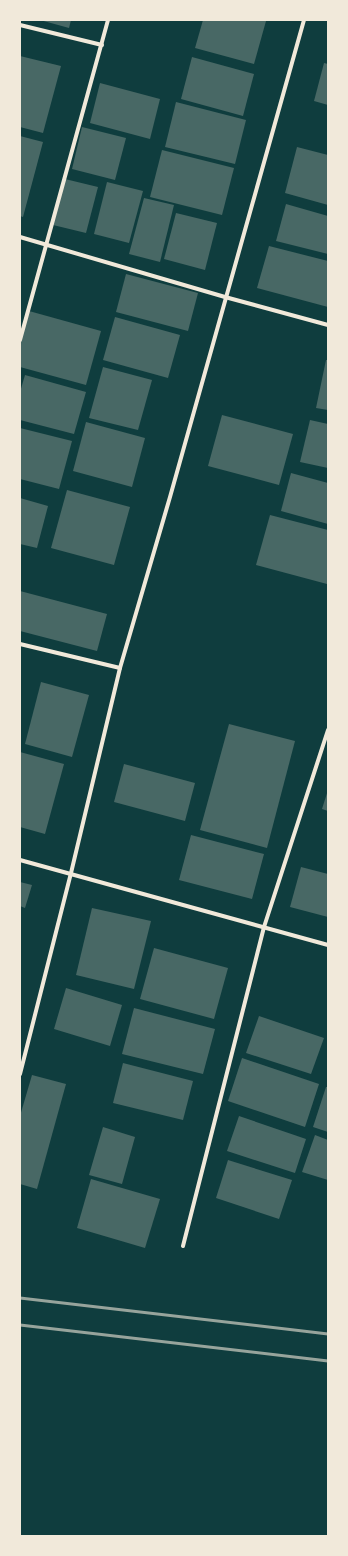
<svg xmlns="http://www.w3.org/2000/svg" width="348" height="1556" font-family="Helvetica,sans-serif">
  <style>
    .building { fill: #486865 }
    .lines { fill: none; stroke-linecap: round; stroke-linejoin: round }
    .minor { stroke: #f1e9da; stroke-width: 4 }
    .rail { stroke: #97a49c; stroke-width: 3 }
  </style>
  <rect width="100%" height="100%" fill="#0f3d3e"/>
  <g class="building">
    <path d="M 40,20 L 71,20 L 69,28 Z"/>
    <path d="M 203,20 L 266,21 L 254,64 L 195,48 Z"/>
    <path d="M 20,56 L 61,66 L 43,133 L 20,127 Z"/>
    <path d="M 192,57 L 254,74 L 243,116 L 181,99 Z"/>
    <path d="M 324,63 L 328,64 L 328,105 L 314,101 Z"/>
    <path d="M 100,83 L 160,99 L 150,139 L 90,123 Z"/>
    <path d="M 176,102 L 246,120 L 235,164 L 165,147 Z"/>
    <path d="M 82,127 L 126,138 L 115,180 L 72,169 Z"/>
    <path d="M 20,136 L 43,142 L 23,217 L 20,216 Z"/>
    <path d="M 297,147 L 328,155 L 328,205 L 285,193 Z"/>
    <path d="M 162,150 L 234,168 L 222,215 L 150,197 Z"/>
    <path d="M 65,179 L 98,187 L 86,233 L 53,225 Z"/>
    <path d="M 107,182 L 143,191 L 129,243 L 94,234 Z"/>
    <path d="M 144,198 L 174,205 L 160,262 L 129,254 Z"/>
    <path d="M 286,204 L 328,216 L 328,254 L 276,241 Z"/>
    <path d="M 176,213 L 217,223 L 205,270 L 164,259 Z"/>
    <path d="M 269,246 L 328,261 L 328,307 L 257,288 Z"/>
    <path d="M 126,274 L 198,293 L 188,331 L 116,312 Z"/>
    <path d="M 29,311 L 101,331 L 86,385 L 20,367 L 20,342 Z"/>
    <path d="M 115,317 L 180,335 L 168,378 L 103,360 Z"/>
    <path d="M 326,360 L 328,360 L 328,410 L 316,408 Z"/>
    <path d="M 103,367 L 152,380 L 138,430 L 89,418 Z"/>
    <path d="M 25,375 L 86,392 L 74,434 L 20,420 L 20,392 Z"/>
    <path d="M 222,415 L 293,434 L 279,485 L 208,466 Z"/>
    <path d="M 310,420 L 328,424 L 328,468 L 300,462 Z"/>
    <path d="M 86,422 L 145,438 L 132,487 L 73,471 Z"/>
    <path d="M 20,428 L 72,441 L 59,489 L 20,479 Z"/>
    <path d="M 291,473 L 328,483 L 328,524 L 281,511 Z"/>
    <path d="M 67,490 L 130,507 L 114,565 L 51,548 Z"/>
    <path d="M 20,498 L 48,506 L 37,548 L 20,544 Z"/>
    <path d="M 270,515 L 328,530 L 327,584 L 256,565 Z"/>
    <path d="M 20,591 L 107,614 L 97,651 L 20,631 Z"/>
    <path d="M 41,682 L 89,695 L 72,757 L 25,744 Z"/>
    <path d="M 229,724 L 295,741 L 267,848 L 200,830 Z"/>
    <path d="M 20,752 L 64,764 L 45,834 L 20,827 Z"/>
    <path d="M 124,764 L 195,783 L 185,821 L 114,802 Z"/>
    <path d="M 328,790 L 328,811 L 322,809 Z"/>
    <path d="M 191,835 L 264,854 L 252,899 L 179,880 Z"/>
    <path d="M 301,867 L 328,874 L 328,917 L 290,907 Z"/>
    <path d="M 20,882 L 32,885 L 25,908 L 20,906 Z"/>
    <path d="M 92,908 L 151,921 L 134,989 L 76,975 Z"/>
    <path d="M 154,948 L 228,968 L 214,1019 L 140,999 Z"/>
    <path d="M 66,988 L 122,1005 L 110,1046 L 54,1029 Z"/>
    <path d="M 134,1008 L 215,1029 L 203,1074 L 122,1054 Z"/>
    <path d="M 259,1016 L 324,1038 L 311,1074 L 246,1053 Z"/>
    <path d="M 242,1058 L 319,1084 L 305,1127 L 228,1101 Z"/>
    <path d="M 123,1063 L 193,1081 L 183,1120 L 113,1103 Z"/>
    <path d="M 32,1075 L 66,1084 L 37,1189 L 20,1184 L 20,1116 Z"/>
    <path d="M 326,1087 L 328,1087 L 328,1132 L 313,1127 Z"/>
    <path d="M 239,1116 L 306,1139 L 295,1173 L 227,1151 Z"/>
    <path d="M 103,1127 L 135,1137 L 122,1184 L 89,1175 Z"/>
    <path d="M 315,1135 L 328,1140 L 328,1180 L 302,1172 Z"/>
    <path d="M 228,1160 L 292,1180 L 279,1219 L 216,1198 Z"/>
    <path d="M 91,1179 L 160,1199 L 145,1248 L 77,1228 Z"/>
  </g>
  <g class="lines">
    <g class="minor">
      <path d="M 20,25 L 102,45"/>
      <path d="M 20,237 L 225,297 L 328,325"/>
      <path d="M 20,340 L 108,20"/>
      <path d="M 20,644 L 120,668"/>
      <path d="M 20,860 L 328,945"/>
      <path d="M 20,1074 L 71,873 L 120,668 L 170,497 L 304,20"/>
      <path d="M 183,1246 L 264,927 L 328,730"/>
    </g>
    <g class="rail">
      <path d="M 20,1298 L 328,1334"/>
      <path d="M 20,1325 L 328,1361"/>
    </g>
  </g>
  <rect width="348" height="1556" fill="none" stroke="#f1e9da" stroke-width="42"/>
</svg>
